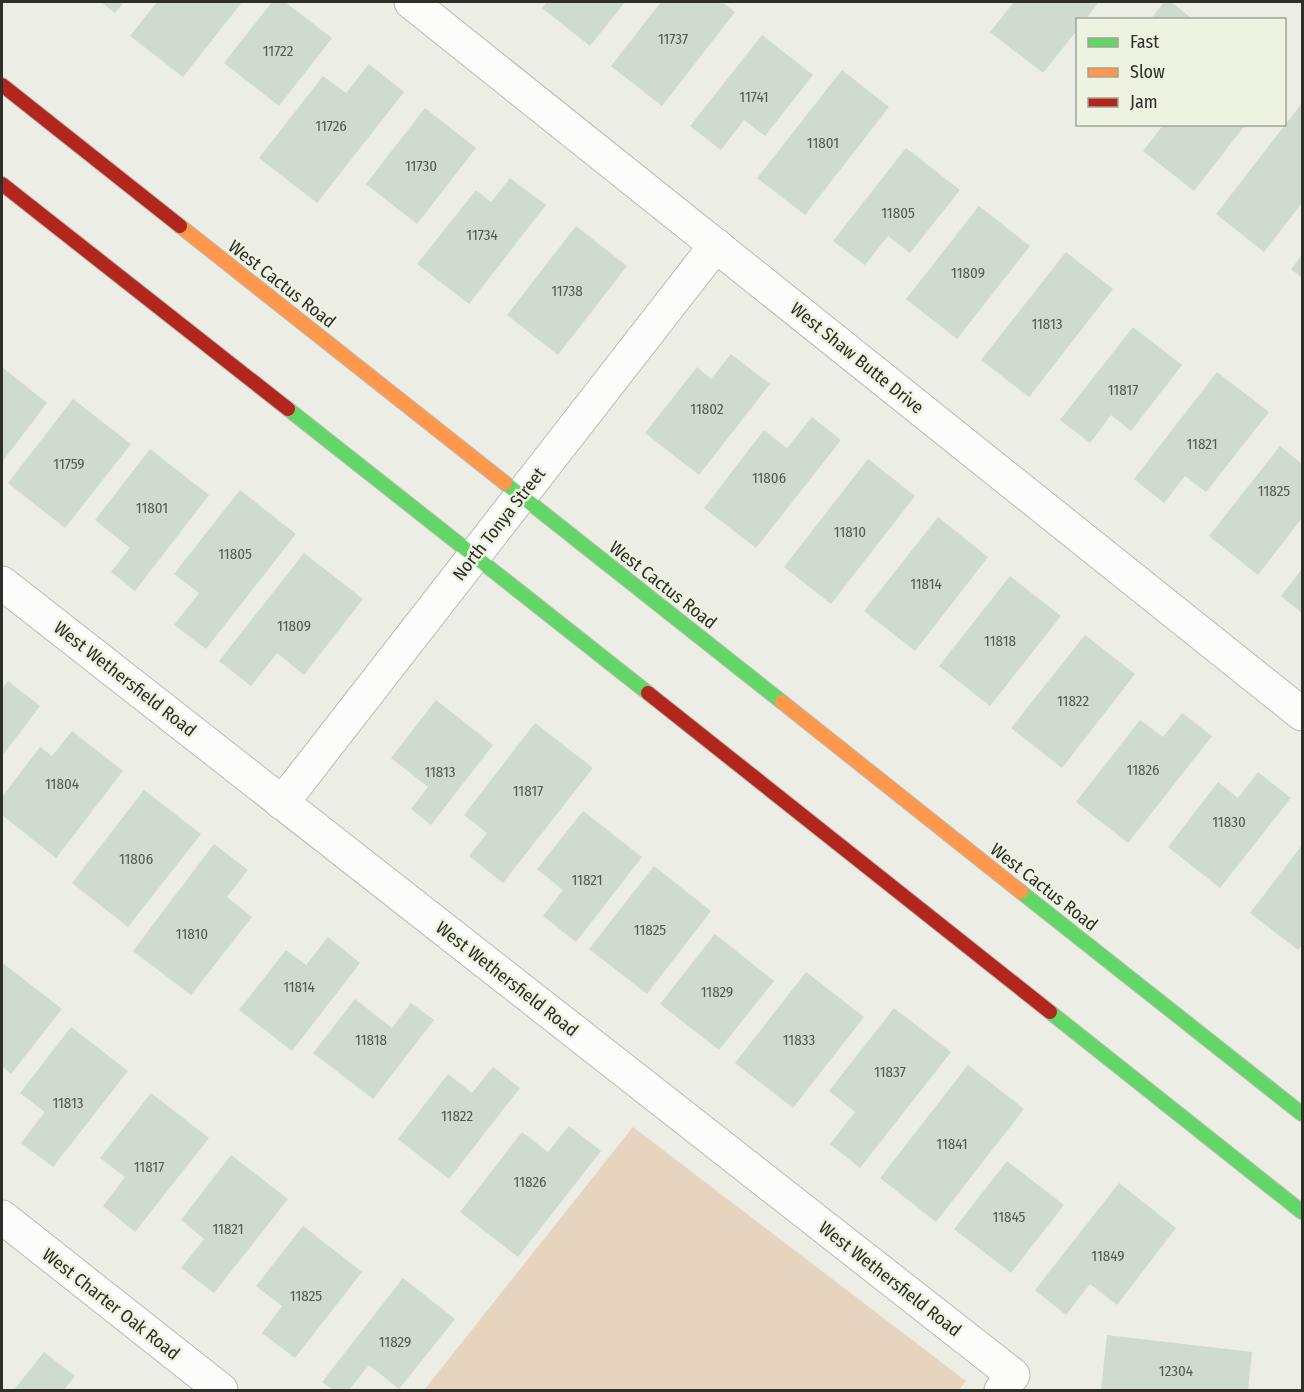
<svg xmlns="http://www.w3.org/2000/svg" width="1304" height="1392" font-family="'Fira Sans Condensed',sans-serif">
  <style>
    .green { fill: #e6d4bf }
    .building { fill: #cfdbcd }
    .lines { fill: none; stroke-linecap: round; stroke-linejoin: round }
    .street-casing { stroke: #b9bbb4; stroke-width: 35 }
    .fast-casing { stroke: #b9bbb4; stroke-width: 16 }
    .slow-casing { stroke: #b9bbb4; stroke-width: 16 }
    .jam-casing { stroke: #b9bbb4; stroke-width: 16 }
    .street { stroke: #fcfcfb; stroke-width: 33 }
    .fast { stroke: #63d668; stroke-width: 14 }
    .slow { stroke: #ff974d; stroke-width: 14 }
    .jam { stroke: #b3261e; stroke-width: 14 }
    .labels { text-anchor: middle; stroke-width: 5; stroke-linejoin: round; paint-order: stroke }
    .number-label { font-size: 15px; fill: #565a51 }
    .street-label { font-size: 18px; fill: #2d2f28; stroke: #eef2e1 }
  </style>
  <rect width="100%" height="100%" fill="#eceee5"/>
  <path class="green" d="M 633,1127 L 966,1381 L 959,1390 L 424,1390 Z"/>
  <g class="building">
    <path d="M 101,2 L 124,2 L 115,13 Z"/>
    <path d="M 157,2 L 242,2 L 183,77 L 130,36 Z"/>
    <path d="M 272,2 L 285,2 L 332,38 L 279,106 L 224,63 Z"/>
    <path d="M 547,2 L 625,2 L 590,46 L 542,8 Z"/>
    <path d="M 661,2 L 722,2 L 735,12 L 662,106 L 611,66 Z"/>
    <path d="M 1014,2 L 1099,2 L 1085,20 L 1078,20 L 1078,29 L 1043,73 L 990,32 Z"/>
    <path d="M 1164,2 L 1171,2 L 1194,20 L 1150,20 Z"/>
    <path d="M 762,35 L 813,75 L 765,136 L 744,120 L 721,150 L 690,126 Z"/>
    <path d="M 369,64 L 404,92 L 317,203 L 259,158 L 323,76 L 346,93 Z"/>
    <path d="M 842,70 L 889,107 L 805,215 L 757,178 Z"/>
    <path d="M 1302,103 L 1302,203 L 1264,252 L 1216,214 Z"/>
    <path d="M 425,108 L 476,148 L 417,224 L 366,184 Z"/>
    <path d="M 1164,124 L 1246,124 L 1194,191 L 1143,151 Z"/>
    <path d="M 906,148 L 960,190 L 910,253 L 888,236 L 865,265 L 833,241 Z"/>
    <path d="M 510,178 L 546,205 L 469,304 L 417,264 L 476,190 L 491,202 Z"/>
    <path d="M 979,206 L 1030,246 L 957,339 L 906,299 Z"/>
    <path d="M 576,226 L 627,266 L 558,355 L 507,315 Z"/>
    <path d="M 1066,252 L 1113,289 L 1029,397 L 981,360 Z"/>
    <path d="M 1302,255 L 1302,278 L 1291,269 Z"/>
    <path d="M 1133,327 L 1182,365 L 1131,431 L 1111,415 L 1090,443 L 1060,420 Z"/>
    <path d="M 731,354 L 770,384 L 699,475 L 645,433 L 697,367 L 711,379 Z"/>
    <path d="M 2,367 L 47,403 L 2,462 Z"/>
    <path d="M 1217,372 L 1269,412 L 1206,492 L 1185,476 L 1164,503 L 1134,479 Z"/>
    <path d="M 73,399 L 131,444 L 65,528 L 8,483 Z"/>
    <path d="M 812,417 L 841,440 L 756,548 L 704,508 L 764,430 L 787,448 Z"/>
    <path d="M 1280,446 L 1302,464 L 1302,518 L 1258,575 L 1209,536 Z"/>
    <path d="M 150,449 L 209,495 L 135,591 L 111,572 L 130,548 L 95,520 Z"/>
    <path d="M 868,459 L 915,496 L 831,604 L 784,567 Z"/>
    <path d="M 240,490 L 296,534 L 206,649 L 174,625 L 199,593 L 174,574 Z"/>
    <path d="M 938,517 L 988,557 L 915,651 L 864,611 Z"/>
    <path d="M 304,553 L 363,599 L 304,675 L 277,653 L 251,686 L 219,661 Z"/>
    <path d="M 1302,569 L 1302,613 L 1281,596 Z"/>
    <path d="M 1010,576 L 1061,616 L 990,706 L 939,666 Z"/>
    <path d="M 1085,635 L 1135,674 L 1062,768 L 1011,728 Z"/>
    <path d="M 8,681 L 40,706 L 2,756 L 2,689 Z"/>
    <path d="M 436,700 L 493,745 L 431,825 L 411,809 L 428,787 L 391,758 Z"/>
    <path d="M 1182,713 L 1212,736 L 1128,843 L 1076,802 L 1140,720 L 1163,737 Z"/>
    <path d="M 535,723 L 593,768 L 503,883 L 469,856 L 487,833 L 464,815 Z"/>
    <path d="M 72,731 L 123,771 L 56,858 L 2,815 L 2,797 L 40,747 L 52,756 Z"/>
    <path d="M 1258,772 L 1291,798 L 1220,888 L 1168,847 L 1218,782 L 1238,798 Z"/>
    <path d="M 144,790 L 201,834 L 128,927 L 72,883 Z"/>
    <path d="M 583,811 L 642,857 L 576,942 L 543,916 L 563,890 L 537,869 Z"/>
    <path d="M 214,844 L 248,870 L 227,897 L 252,917 L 191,995 L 133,951 Z"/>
    <path d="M 1302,845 L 1302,945 L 1298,950 L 1250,913 Z"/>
    <path d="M 654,866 L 711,911 L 647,994 L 589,949 Z"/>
    <path d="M 715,934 L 774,981 L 719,1050 L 660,1004 Z"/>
    <path d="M 328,937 L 360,963 L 292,1051 L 239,1010 L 286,950 L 306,965 Z"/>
    <path d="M 4,964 L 62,1009 L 11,1074 L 2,1066 L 2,967 Z"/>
    <path d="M 806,972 L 864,1017 L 793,1108 L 735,1063 Z"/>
    <path d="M 355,999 L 392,1028 L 411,1003 L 434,1020 L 373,1099 L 313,1053 Z"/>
    <path d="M 894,1008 L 951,1052 L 860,1168 L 830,1144 L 855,1112 L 829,1091 Z"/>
    <path d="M 71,1027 L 128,1071 L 53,1167 L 21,1143 L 45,1112 L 20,1093 Z"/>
    <path d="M 968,1065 L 1024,1109 L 936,1222 L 880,1178 Z"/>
    <path d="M 493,1067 L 520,1088 L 449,1179 L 398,1139 L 448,1074 L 472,1093 Z"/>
    <path d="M 151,1093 L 209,1138 L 135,1232 L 103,1206 L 125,1177 L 100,1158 Z"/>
    <path d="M 569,1126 L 601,1151 L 518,1257 L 460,1212 L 522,1132 L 548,1152 Z"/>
    <path d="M 231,1155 L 288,1199 L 214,1293 L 181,1268 L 204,1239 L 181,1220 Z"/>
    <path d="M 1007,1161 L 1064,1205 L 1011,1273 L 954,1229 Z"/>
    <path d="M 1119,1183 L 1176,1228 L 1117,1305 L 1090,1284 L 1066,1315 L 1035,1290 Z"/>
    <path d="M 303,1226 L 362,1272 L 295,1358 L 262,1333 L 282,1306 L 256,1286 Z"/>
    <path d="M 403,1278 L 455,1319 L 399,1389 L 369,1365 L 349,1390 L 333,1390 L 322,1382 Z"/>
    <path d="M 1107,1335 L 1252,1352 L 1248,1390 L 1101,1390 Z"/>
    <path d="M 44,1352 L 75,1376 L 64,1390 L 14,1390 Z"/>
  </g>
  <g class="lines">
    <defs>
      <g id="street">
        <path d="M 411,2 L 1302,714"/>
        <path d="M 2,583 L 1013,1375 L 1001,1390"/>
        <path d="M 282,803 L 716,245"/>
        <path d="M 2,1217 L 221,1390"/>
      </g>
      <g id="fast">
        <path d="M 288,409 L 648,693"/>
        <path d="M 505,483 L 782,702"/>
        <path d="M 1021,892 L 1302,1114"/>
        <path d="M 1050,1012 L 1302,1212"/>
      </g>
      <g id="slow">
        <path d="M 180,226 L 505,483"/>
        <path d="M 782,702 L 1021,892"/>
      </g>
      <g id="jam">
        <path d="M 2,85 L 180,226"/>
        <path d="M 2,184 L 288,409"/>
        <path d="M 648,693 L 1050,1012"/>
      </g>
    </defs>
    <use href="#street" class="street-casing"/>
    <use href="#fast" class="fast-casing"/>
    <use href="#slow" class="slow-casing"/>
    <use href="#jam" class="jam-casing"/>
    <use href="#street" class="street"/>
    <use href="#fast" class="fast"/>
    <use href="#slow" class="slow"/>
    <use href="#jam" class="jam"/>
  </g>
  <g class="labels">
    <g class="number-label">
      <text x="673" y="44">11737</text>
      <text x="278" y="56">11722</text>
      <text x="754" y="102">11741</text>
      <text x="331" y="131">11726</text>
      <text x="823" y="148">11801</text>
      <text x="421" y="171">11730</text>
      <text x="898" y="218">11805</text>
      <text x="482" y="240">11734</text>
      <text x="968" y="278">11809</text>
      <text x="567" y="296">11738</text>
      <text x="1047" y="329">11813</text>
      <text x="1123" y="395">11817</text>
      <text x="707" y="414">11802</text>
      <text x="1202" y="449">11821</text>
      <text x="69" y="469">11759</text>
      <text x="769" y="483">11806</text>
      <text x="1274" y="496">11825</text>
      <text x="152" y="513">11801</text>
      <text x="850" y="537">11810</text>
      <text x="235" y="559">11805</text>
      <text x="926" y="589">11814</text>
      <text x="294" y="631">11809</text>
      <text x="1000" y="646">11818</text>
      <text x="1073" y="706">11822</text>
      <text x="1143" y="775">11826</text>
      <text x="440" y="777">11813</text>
      <text x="62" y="789">11804</text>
      <text x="528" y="796">11817</text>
      <text x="1229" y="827">11830</text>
      <text x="136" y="864">11806</text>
      <text x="587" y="885">11821</text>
      <text x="650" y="935">11825</text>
      <text x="192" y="939">11810</text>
      <text x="299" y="992">11814</text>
      <text x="717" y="997">11829</text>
      <text x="371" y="1045">11818</text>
      <text x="799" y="1045">11833</text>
      <text x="890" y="1077">11837</text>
      <text x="68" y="1108">11813</text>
      <text x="457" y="1121">11822</text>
      <text x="952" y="1149">11841</text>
      <text x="149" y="1172">11817</text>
      <text x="530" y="1187">11826</text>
      <text x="1009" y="1222">11845</text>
      <text x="228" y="1234">11821</text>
      <text x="1108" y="1261">11849</text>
      <text x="306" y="1301">11825</text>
      <text x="395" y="1347">11829</text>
      <text x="1176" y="1376">12304</text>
    </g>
    <g class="street-label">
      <text transform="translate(282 284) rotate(38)" y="6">West Cactus Road</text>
      <text transform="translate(857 358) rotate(39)" y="6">West Shaw Butte Drive</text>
      <text transform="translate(499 524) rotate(-52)" y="6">North Tonya Street</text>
      <text transform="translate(663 585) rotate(38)" y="6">West Cactus Road</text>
      <text transform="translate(125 679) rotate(38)" y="6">West Wethersfield Road</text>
      <text transform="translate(1044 887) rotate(38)" y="6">West Cactus Road</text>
      <text transform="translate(507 979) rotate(38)" y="6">West Wethersfield Road</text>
      <text transform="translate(890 1279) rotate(38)" y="6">West Wethersfield Road</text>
      <text transform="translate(111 1304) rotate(38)" y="6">West Charter Oak Road</text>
    </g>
  </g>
  <rect width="1304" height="1392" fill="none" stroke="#2d2f28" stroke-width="6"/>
  <rect x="1076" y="18" width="210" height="108" fill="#eef2e1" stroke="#a1a497" stroke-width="1.5"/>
  <rect x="1088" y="38" width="30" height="9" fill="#63d668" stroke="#a1a497" stroke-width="1.5"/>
  <text x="1130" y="48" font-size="18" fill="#2d2f28">Fast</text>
  <rect x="1088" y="68" width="30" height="9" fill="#ff974d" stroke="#a1a497" stroke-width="1.5"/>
  <text x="1130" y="78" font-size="18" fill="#2d2f28">Slow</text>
  <rect x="1088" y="98" width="30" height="9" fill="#b3261e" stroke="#a1a497" stroke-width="1.5"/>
  <text x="1130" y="108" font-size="18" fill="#2d2f28">Jam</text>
</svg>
